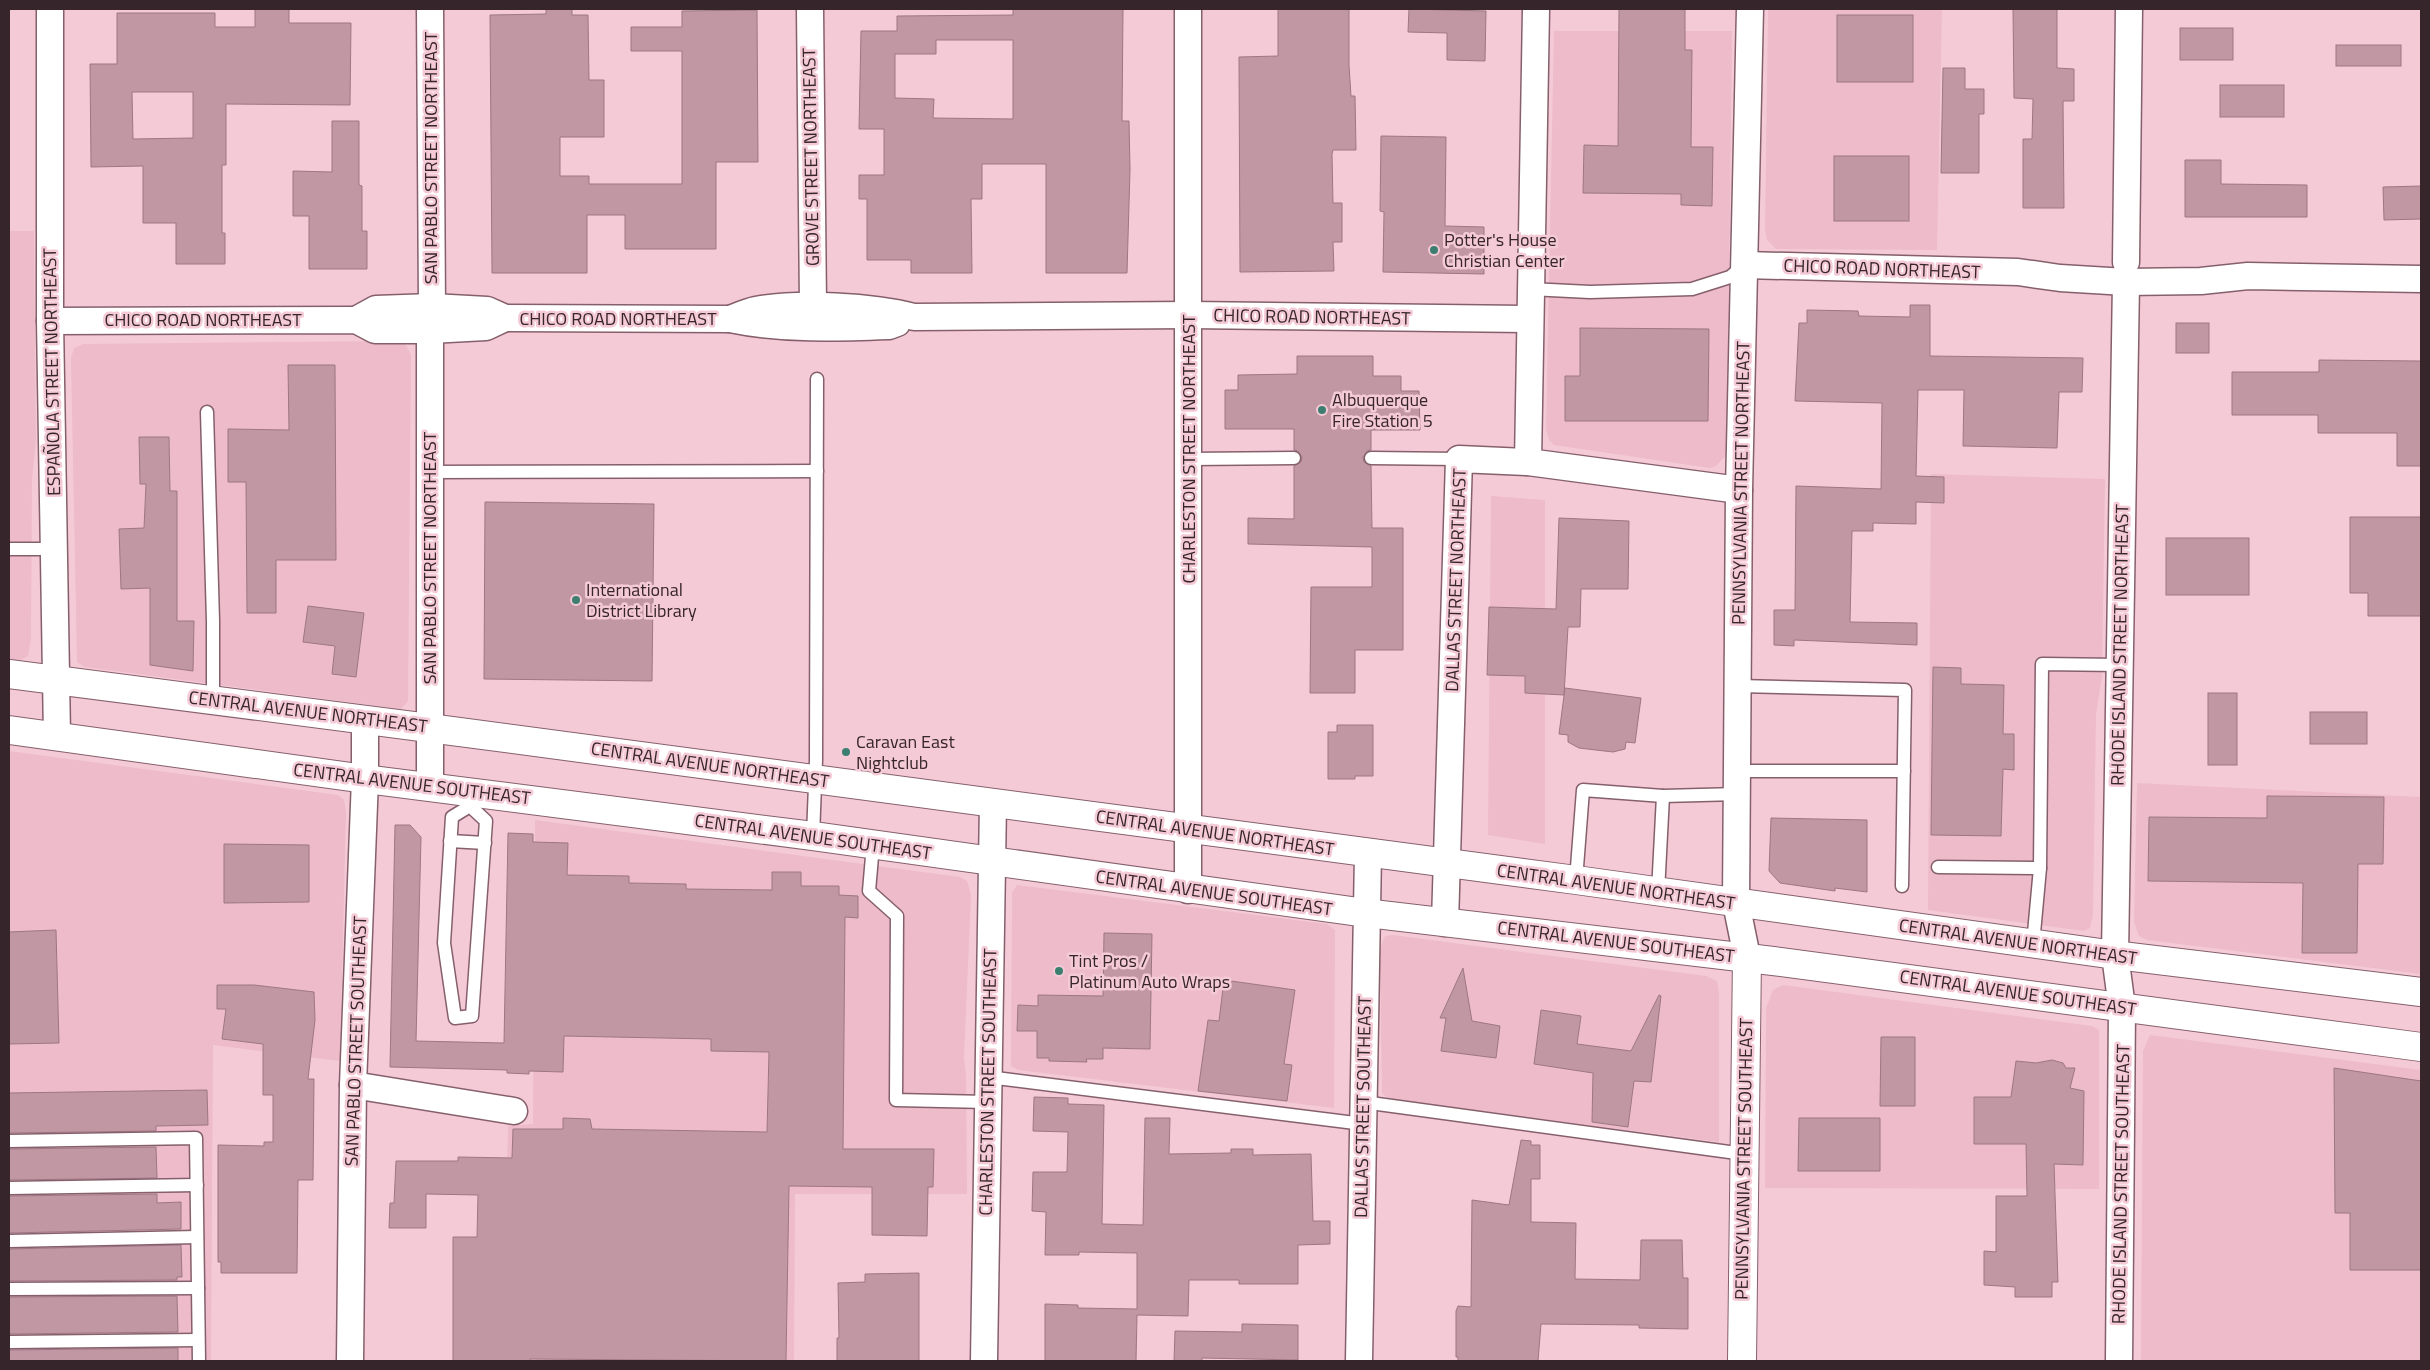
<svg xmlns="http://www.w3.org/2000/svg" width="2430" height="1370" font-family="'Titillium Web',sans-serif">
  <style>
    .built { fill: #edbbca }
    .building { fill: #c097a3; stroke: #9e7783; fill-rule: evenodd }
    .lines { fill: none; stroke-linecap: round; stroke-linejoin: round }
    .lane-casing { stroke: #85606c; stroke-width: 15 }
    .street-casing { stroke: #85606c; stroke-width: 29 }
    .secondary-casing { stroke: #85606c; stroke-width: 30 }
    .primary-casing { stroke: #85606c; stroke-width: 30 }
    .lane { stroke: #fff; stroke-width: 12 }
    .street { stroke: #fff; stroke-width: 26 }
    .secondary { stroke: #fff; stroke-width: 28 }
    .primary { stroke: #fff; stroke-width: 28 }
    .poi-dot { fill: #3c7f71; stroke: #f5cad7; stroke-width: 2 }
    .labels { text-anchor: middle; stroke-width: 5; stroke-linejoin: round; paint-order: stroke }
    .street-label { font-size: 18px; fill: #36252a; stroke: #f5cad7 }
    .poi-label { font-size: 18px; fill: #36252a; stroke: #f5cad7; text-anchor: start }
  </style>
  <rect width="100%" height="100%" fill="#f5cad7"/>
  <g class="built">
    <path d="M 1768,9 L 1942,9 L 1937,250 L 1776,249 L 1767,240 L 1765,230 Z"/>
    <path d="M 1554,31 L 1732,31 L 1727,454 L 1716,466 L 1710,468 L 1554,445 L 1549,440 L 1546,429 Z"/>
    <path d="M 9,231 L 34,231 L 36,440 L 32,479 L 31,638 L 28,656 L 19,661 L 9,659 Z"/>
    <path d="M 395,341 L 406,345 L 411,355 L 408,701 L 401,709 L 85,667 L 77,662 L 71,358 L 74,348 L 83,344 Z"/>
    <path d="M 1931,474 L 2105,479 L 2102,677 L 2096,714 L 2093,915 L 2090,928 L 2084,931 L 1928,910 Z"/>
    <path d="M 1491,496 L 1545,500 L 1545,844 L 1488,835 Z"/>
    <path d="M 9,751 L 338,795 L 344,800 L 346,812 L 340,1061 L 213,1045 L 211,1361 L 9,1361 Z"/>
    <path d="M 2137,783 L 2421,797 L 2421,974 L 2147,940 L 2139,936 L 2134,922 Z"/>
    <path d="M 535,820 L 960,877 L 967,881 L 971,895 L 964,1058 L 966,1075 L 967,1194 L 795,1194 L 794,1361 L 503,1361 L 508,1126 L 533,1124 Z"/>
    <path d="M 1017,885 L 1327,924 L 1335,930 L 1334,1108 L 1018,1070 L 1011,1066 L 1012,893 Z"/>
    <path d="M 1393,935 L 1706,976 L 1717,981 L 1719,994 L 1719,1142 L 1389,1099 L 1382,1093 L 1380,949 L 1385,936 Z"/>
    <path d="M 1783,985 L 2092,1026 L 2099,1030 L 2099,1189 L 1765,1188 L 1766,1008 L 1773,990 Z"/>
    <path d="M 2150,1035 L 2421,1070 L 2421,1361 L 2141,1361 L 2143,1051 Z"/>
  </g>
  <g class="building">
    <path d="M 255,9 L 289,9 L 289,23 L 351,23 L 350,105 L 226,104 L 226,165 L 222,165 L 222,233 L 225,233 L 225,264 L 176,264 L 176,223 L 143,223 L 143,166 L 91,167 L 90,64 L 117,64 L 117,13 L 215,13 L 215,27 L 255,27 ZM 132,92 L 193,92 L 193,138 L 133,139 Z"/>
    <path d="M 546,9 L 572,9 L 572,15 L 588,15 L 589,80 L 604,80 L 604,137 L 560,137 L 560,176 L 589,176 L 589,184 L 682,184 L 682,51 L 631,51 L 631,27 L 682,27 L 682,11 L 757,10 L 758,162 L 716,162 L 716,249 L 625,249 L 625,215 L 587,215 L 587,273 L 492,273 L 490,15 L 546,14 Z"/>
    <path d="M 1013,9 L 1123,9 L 1122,121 L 1129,121 L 1130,170 L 1127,273 L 1046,273 L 1046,164 L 982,164 L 982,199 L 971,199 L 972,273 L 911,273 L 911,260 L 867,260 L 867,199 L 859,199 L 859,175 L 884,175 L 884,129 L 859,129 L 861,31 L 897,31 L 897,16 L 1013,15 ZM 936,40 L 1013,40 L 1013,119 L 933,118 L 934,99 L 895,98 L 895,54 L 936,54 Z"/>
    <path d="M 1278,9 L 1349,9 L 1349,65 L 1351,96 L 1355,96 L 1356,150 L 1333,150 L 1332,154 L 1333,203 L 1342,203 L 1342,242 L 1333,242 L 1334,271 L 1240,272 L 1239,57 L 1278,56 Z"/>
    <path d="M 1409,9 L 1486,11 L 1485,61 L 1447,60 L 1447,33 L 1408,32 Z"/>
    <path d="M 1619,9 L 1685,9 L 1685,50 L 1692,50 L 1691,147 L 1713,147 L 1712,206 L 1681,205 L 1681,194 L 1583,193 L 1584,145 L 1618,146 Z"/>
    <path d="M 2013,9 L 2057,9 L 2057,68 L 2074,69 L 2074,101 L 2063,101 L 2064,208 L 2023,208 L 2023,139 L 2032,139 L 2033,99 L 2014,98 Z"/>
    <rect x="1837" y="15" width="76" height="67"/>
    <rect x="2180" y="28" width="53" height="32"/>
    <rect x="2336" y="45" width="65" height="21"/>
    <path d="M 1943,68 L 1965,68 L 1965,89 L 1984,89 L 1984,114 L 1979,114 L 1979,173 L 1941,173 Z"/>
    <rect x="2220" y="85" width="64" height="32"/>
    <path d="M 332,121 L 359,121 L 359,185 L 362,186 L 362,231 L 367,231 L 367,269 L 309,269 L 309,216 L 293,216 L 293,171 L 332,172 Z"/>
    <path d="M 1381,136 L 1446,137 L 1445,226 L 1484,227 L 1484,274 L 1383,272 L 1384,212 L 1380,211 Z"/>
    <rect x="1834" y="156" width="75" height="65"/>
    <path d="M 2185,160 L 2221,160 L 2221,184 L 2307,185 L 2307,217 L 2185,217 Z"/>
    <path d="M 2421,186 L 2421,219 L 2384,220 L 2383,187 Z"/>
    <path d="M 1910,305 L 1930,305 L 1930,356 L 2083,358 L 2082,392 L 2059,392 L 2057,448 L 1963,446 L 1964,390 L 1918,390 L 1916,476 L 1944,477 L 1944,503 L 1916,502 L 1916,524 L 1873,523 L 1873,531 L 1852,531 L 1850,622 L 1917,623 L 1917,645 L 1794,640 L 1794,646 L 1774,645 L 1774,610 L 1795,610 L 1796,486 L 1881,489 L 1882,403 L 1795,401 L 1799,323 L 1807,323 L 1807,310 L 1858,311 L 1859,316 L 1910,317 Z"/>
    <rect x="2176" y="323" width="33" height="30"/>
    <path d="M 1580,328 L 1709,329 L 1708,421 L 1565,421 L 1565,376 L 1580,376 Z"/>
    <path d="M 1297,356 L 1373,356 L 1373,376 L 1401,376 L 1401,391 L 1419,391 L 1420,430 L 1371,430 L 1371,450 L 1367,451 L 1363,457 L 1364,462 L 1371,466 L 1372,528 L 1403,528 L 1403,650 L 1355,650 L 1355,693 L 1310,693 L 1311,587 L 1372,587 L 1372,547 L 1248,544 L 1248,518 L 1294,519 L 1294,466 L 1301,462 L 1302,457 L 1298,451 L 1294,450 L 1294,429 L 1225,429 L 1225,390 L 1238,390 L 1238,375 L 1297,374 Z"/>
    <path d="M 2319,360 L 2421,361 L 2421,466 L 2397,466 L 2397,433 L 2318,433 L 2318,415 L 2232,415 L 2232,372 L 2319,372 Z"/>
    <path d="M 288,365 L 335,365 L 336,560 L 276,560 L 276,613 L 247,613 L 246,482 L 228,482 L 228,429 L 289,430 Z"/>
    <path d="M 139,437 L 169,437 L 170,491 L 177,491 L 177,621 L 194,621 L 193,671 L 150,665 L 150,588 L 121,589 L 119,529 L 144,528 L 146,484 L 140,484 Z"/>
    <path d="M 485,502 L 654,504 L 652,681 L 484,679 Z"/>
    <path d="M 2350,517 L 2421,517 L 2421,616 L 2368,616 L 2368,593 L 2350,593 Z"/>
    <path d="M 1559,518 L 1629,521 L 1628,589 L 1581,589 L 1580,627 L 1568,627 L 1564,695 L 1525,693 L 1525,676 L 1487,675 L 1489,607 L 1556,609 Z"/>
    <rect x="2166" y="538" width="83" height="57"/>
    <path d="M 308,606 L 364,613 L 356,677 L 332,674 L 335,646 L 303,642 Z"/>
    <path d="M 1933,667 L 1961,668 L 1961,684 L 2004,685 L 2003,734 L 2014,734 L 2014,770 L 2003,769 L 2001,836 L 1931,835 Z"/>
    <path d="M 1565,688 L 1641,698 L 1635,743 L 1626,742 L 1625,749 L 1613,752 L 1579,748 L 1568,742 L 1568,735 L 1559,734 Z"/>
    <rect x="2208" y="693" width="29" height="72"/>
    <rect x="2310" y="712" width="57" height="32"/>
    <path d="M 1337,725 L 1373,725 L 1373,776 L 1355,776 L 1355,779 L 1328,779 L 1328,732 L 1337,732 Z"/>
    <path d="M 2267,796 L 2384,797 L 2383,864 L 2358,864 L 2357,953 L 2302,953 L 2303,883 L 2148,881 L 2149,817 L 2267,818 Z"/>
    <path d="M 1771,818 L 1867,820 L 1867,892 L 1835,888 L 1835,891 L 1780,883 L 1769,871 Z"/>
    <path d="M 395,825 L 410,825 L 421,837 L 416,1041 L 504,1043 L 508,833 L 533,834 L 533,842 L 568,843 L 567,875 L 629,876 L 629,883 L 686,884 L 686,889 L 772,890 L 772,872 L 801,872 L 801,886 L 839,886 L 839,895 L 858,896 L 858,918 L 845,917 L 843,1149 L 934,1149 L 933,1187 L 928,1187 L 927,1236 L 872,1235 L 872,1187 L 789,1186 L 786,1361 L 530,1359 L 530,1361 L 453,1361 L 453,1237 L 477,1237 L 478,1195 L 426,1194 L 426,1228 L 389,1228 L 390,1203 L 394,1203 L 396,1161 L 458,1161 L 458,1157 L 512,1158 L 513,1129 L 563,1129 L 563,1118 L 590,1119 L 592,1129 L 767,1132 L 769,1052 L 711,1051 L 711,1039 L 564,1036 L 563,1072 L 529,1071 L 529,1074 L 507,1073 L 507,1070 L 390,1067 Z"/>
    <path d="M 224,844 L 309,845 L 309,902 L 224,903 Z"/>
    <path d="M 56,930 L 59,1043 L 9,1044 L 9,932 Z"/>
    <path d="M 1104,933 L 1152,934 L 1150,1049 L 1103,1048 L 1103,1059 L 1086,1059 L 1087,1062 L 1049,1061 L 1049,1058 L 1037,1058 L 1037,1031 L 1017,1031 L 1018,1005 L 1038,1006 L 1038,995 L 1103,996 Z"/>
    <path d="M 1463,968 L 1472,1021 L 1500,1026 L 1496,1058 L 1441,1051 L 1446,1018 L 1440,1018 Z"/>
    <path d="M 1224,980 L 1295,990 L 1284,1064 L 1292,1065 L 1287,1101 L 1198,1091 L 1208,1020 L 1219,1021 Z"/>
    <path d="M 217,985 L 254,985 L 314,992 L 315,1020 L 308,1079 L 314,1079 L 313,1180 L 298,1180 L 297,1273 L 221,1273 L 221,1262 L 218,1262 L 218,1145 L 264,1146 L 264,1142 L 273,1142 L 273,1095 L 263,1095 L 263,1044 L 222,1039 L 226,1009 L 217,1009 Z"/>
    <path d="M 1659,995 L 1661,996 L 1651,1082 L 1634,1081 L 1628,1127 L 1592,1122 L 1593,1073 L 1534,1064 L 1541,1010 L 1581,1016 L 1577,1044 L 1631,1051 Z"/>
    <path d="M 1881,1037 L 1915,1037 L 1915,1106 L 1880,1106 Z"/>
    <path d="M 2052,1060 L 2063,1063 L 2066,1068 L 2075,1068 L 2070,1088 L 2084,1091 L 2083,1165 L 2054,1164 L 2058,1282 L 2052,1282 L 2052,1297 L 2015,1297 L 2015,1287 L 1984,1285 L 1984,1251 L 1996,1252 L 1996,1196 L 2027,1196 L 2026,1144 L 1974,1144 L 1974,1097 L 2011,1097 L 2016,1061 L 2036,1063 Z"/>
    <path d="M 2334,1068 L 2421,1081 L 2421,1270 L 2350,1270 L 2350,1213 L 2335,1213 Z"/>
    <path d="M 207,1090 L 208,1125 L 156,1126 L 156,1131 L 9,1133 L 9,1093 Z"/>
    <path d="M 1034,1097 L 1068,1098 L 1068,1104 L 1104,1105 L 1102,1224 L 1143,1225 L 1145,1118 L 1170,1118 L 1169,1154 L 1231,1153 L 1231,1149 L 1253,1149 L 1253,1155 L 1311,1154 L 1313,1221 L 1330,1221 L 1330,1244 L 1298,1245 L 1298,1284 L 1239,1284 L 1239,1280 L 1189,1280 L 1188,1316 L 1137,1315 L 1136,1361 L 1045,1361 L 1045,1304 L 1078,1305 L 1078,1308 L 1137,1309 L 1137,1253 L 1079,1252 L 1079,1255 L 1045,1255 L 1046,1212 L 1032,1211 L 1033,1172 L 1067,1172 L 1068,1132 L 1033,1131 Z"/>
    <path d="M 1799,1118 L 1880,1118 L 1880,1171 L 1798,1171 Z"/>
    <path d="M 1521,1140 L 1531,1141 L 1531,1145 L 1540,1145 L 1540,1179 L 1531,1179 L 1531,1222 L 1576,1223 L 1575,1279 L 1640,1280 L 1641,1240 L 1682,1240 L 1683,1278 L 1688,1278 L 1688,1329 L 1639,1328 L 1639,1325 L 1541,1324 L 1538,1361 L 1458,1361 L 1458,1357 L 1456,1357 L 1456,1311 L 1458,1306 L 1471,1307 L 1472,1200 L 1509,1205 Z"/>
    <path d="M 156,1147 L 157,1178 L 9,1180 L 9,1149 Z"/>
    <path d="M 157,1194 L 157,1203 L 181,1202 L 181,1229 L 9,1233 L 9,1196 Z"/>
    <path d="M 181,1245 L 182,1277 L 177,1277 L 177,1280 L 9,1281 L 9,1249 Z"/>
    <path d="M 919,1273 L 919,1361 L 837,1361 L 837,1338 L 839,1338 L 838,1283 L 865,1282 L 865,1274 Z"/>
    <path d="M 177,1296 L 178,1332 L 9,1334 L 9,1297 Z"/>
    <path d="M 1242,1324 L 1298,1325 L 1298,1360 L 1202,1358 L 1202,1361 L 1174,1361 L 1175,1331 L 1242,1332 Z"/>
    <path d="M 178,1348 L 178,1361 L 9,1361 L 9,1350 Z"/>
  </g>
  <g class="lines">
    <defs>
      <g id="lane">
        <path d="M 1530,289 L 1590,292 L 1692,289 L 1730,277 L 1744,265"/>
        <path d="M 207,412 L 213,621 L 213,701"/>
        <path d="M 1371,458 L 1459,459"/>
        <path d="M 1189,459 L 1294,458"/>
        <path d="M 430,472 L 817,471"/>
        <path d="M 9,549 L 54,549"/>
        <path d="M 1738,686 L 1905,690 L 1902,886"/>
        <path d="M 1738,771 L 1904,771"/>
        <path d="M 470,806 L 452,817 L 444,943 L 455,1018 L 472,1016 L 486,821 L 470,806 L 471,792"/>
        <path d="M 813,836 L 816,760 L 817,379"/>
        <path d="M 450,841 L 485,843"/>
        <path d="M 873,845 L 869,891 L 897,916 L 896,1100 L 987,1102"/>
        <path d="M 1938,867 L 2040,868 L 2033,944"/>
        <path d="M 2040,868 L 2042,664 L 2120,665"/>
        <path d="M 1576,880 L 1583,790 L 1663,796 L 1738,794"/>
        <path d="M 1658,892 L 1663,796"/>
        <path d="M 988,1077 L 1363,1124"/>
        <path d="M 1363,1102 L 1744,1154"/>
        <path d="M 9,1141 L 196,1138 L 199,1361"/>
        <path d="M 9,1188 L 197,1185"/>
        <path d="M 9,1241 L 197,1237"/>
        <path d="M 9,1289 L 198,1288"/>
        <path d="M 9,1342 L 198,1340"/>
      </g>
      <g id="street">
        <path d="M 50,9 L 50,321 L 57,736"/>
        <path d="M 430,9 L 432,307"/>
        <path d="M 810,9 L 813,306"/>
        <path d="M 1188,9 L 1188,890"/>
        <path d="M 2126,262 L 2129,9"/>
        <path d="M 1745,265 L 2018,272 L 2060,278 L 2126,282 L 2201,281 L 2248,276 L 2421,279"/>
        <path d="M 730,319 C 738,316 747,312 756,310 C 798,302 873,306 914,317 L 1190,315 L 1530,319"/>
        <path d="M 356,320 L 376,309 L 432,307 L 487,310 L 505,318 L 730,319 C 783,330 836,328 889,326 L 897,323"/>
        <path d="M 50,321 L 356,320 L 375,330 L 430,330 L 486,327 L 505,318"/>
        <path d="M 430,330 L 430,787"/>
        <path d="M 1528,462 L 1536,9"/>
        <path d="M 1445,923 L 1459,459 L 1528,462 L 1739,490"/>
        <path d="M 1747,957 L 1736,903 L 1739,490 L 1750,9"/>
        <path d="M 353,1085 L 514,1111"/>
        <path d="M 350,1361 L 353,1085 L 365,779 L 365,720"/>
        <path d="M 984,1361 L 993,803"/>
        <path d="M 1359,1361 L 1368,853"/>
        <path d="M 2119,1361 L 2122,1008 L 2115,955 L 2126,282"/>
      </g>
      <path id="secondary" d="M 1742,1361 L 1747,957"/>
      <g id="primary">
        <path d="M 9,674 L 429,728 L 1576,880 L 2115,955 L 2421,992"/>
        <path d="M 9,730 L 365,779 L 813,836 L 1366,913 L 1773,961 L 2421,1047"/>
      </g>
    </defs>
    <use href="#lane" class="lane-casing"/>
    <use href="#street" class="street-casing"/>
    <use href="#secondary" class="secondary-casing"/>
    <use href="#primary" class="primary-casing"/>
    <use href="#lane" class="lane"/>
    <use href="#street" class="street"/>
    <use href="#secondary" class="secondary"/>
    <use href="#primary" class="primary"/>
  </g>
  <g class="poi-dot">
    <circle cx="1434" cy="250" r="5"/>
    <circle cx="1322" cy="410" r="5"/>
    <circle cx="576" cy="600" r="5"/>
    <circle cx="846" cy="752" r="5"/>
    <circle cx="1059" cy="971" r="5"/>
  </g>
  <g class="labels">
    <g class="street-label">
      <text transform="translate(811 157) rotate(-91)" y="6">GROVE STREET NORTHEAST</text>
      <text transform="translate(431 158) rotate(-90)" y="6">SAN PABLO STREET NORTHEAST</text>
      <text transform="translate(1882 269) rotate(2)" y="6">CHICO ROAD NORTHEAST</text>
      <text transform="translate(1312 317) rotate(1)" y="6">CHICO ROAD NORTHEAST</text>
      <text x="618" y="325">CHICO ROAD NORTHEAST</text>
      <text x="203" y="326">CHICO ROAD NORTHEAST</text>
      <text transform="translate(52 372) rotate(-91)" y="6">ESPAÑOLA STREET NORTHEAST</text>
      <text transform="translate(1189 449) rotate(-90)" y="6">CHARLESTON STREET NORTHEAST</text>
      <text transform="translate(1741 483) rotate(-89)" y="6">PENNSYLVANIA STREET NORTHEAST</text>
      <text transform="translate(430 558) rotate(-90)" y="6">SAN PABLO STREET NORTHEAST</text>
      <text transform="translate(1456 580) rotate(-88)" y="6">DALLAS STREET NORTHEAST</text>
      <text transform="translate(2120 645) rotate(-89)" y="6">RHODE ISLAND STREET NORTHEAST</text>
      <text transform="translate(308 712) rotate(7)" y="6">CENTRAL AVENUE NORTHEAST</text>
      <text transform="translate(710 765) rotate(8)" y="6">CENTRAL AVENUE NORTHEAST</text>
      <text transform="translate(412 784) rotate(7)" y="6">CENTRAL AVENUE SOUTHEAST</text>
      <text transform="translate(1215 833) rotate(8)" y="6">CENTRAL AVENUE NORTHEAST</text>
      <text transform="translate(813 837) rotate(8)" y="6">CENTRAL AVENUE SOUTHEAST</text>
      <text transform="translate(1616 887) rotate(8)" y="6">CENTRAL AVENUE NORTHEAST</text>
      <text transform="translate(1214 893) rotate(8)" y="6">CENTRAL AVENUE SOUTHEAST</text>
      <text transform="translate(1616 942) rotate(7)" y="6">CENTRAL AVENUE SOUTHEAST</text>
      <text transform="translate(2018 942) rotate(8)" y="6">CENTRAL AVENUE NORTHEAST</text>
      <text transform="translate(2018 993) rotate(8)" y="6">CENTRAL AVENUE SOUTHEAST</text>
      <text transform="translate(356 1041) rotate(-88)" y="6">SAN PABLO STREET SOUTHEAST</text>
      <text transform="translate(988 1082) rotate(-89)" y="6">CHARLESTON STREET SOUTHEAST</text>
      <text transform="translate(1363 1107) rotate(-89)" y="6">DALLAS STREET SOUTHEAST</text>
      <text transform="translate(1744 1159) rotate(-89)" y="6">PENNSYLVANIA STREET SOUTHEAST</text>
      <text transform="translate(2121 1184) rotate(-89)" y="6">RHODE ISLAND STREET SOUTHEAST</text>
    </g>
    <g class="poi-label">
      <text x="1444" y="246">Potter's House<tspan x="1444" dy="21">Christian Center</tspan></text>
      <text x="1332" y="406">Albuquerque<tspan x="1332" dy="21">Fire Station 5</tspan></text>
      <text x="586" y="596">International<tspan x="586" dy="21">District Library</tspan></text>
      <text x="856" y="748">Caravan East<tspan x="856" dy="21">Nightclub</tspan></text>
      <text x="1069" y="967">Tint Pros /<tspan x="1069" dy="21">Platinum Auto Wraps</tspan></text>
    </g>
  </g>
  <rect width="2430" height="1370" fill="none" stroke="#36252a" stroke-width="20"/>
</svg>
